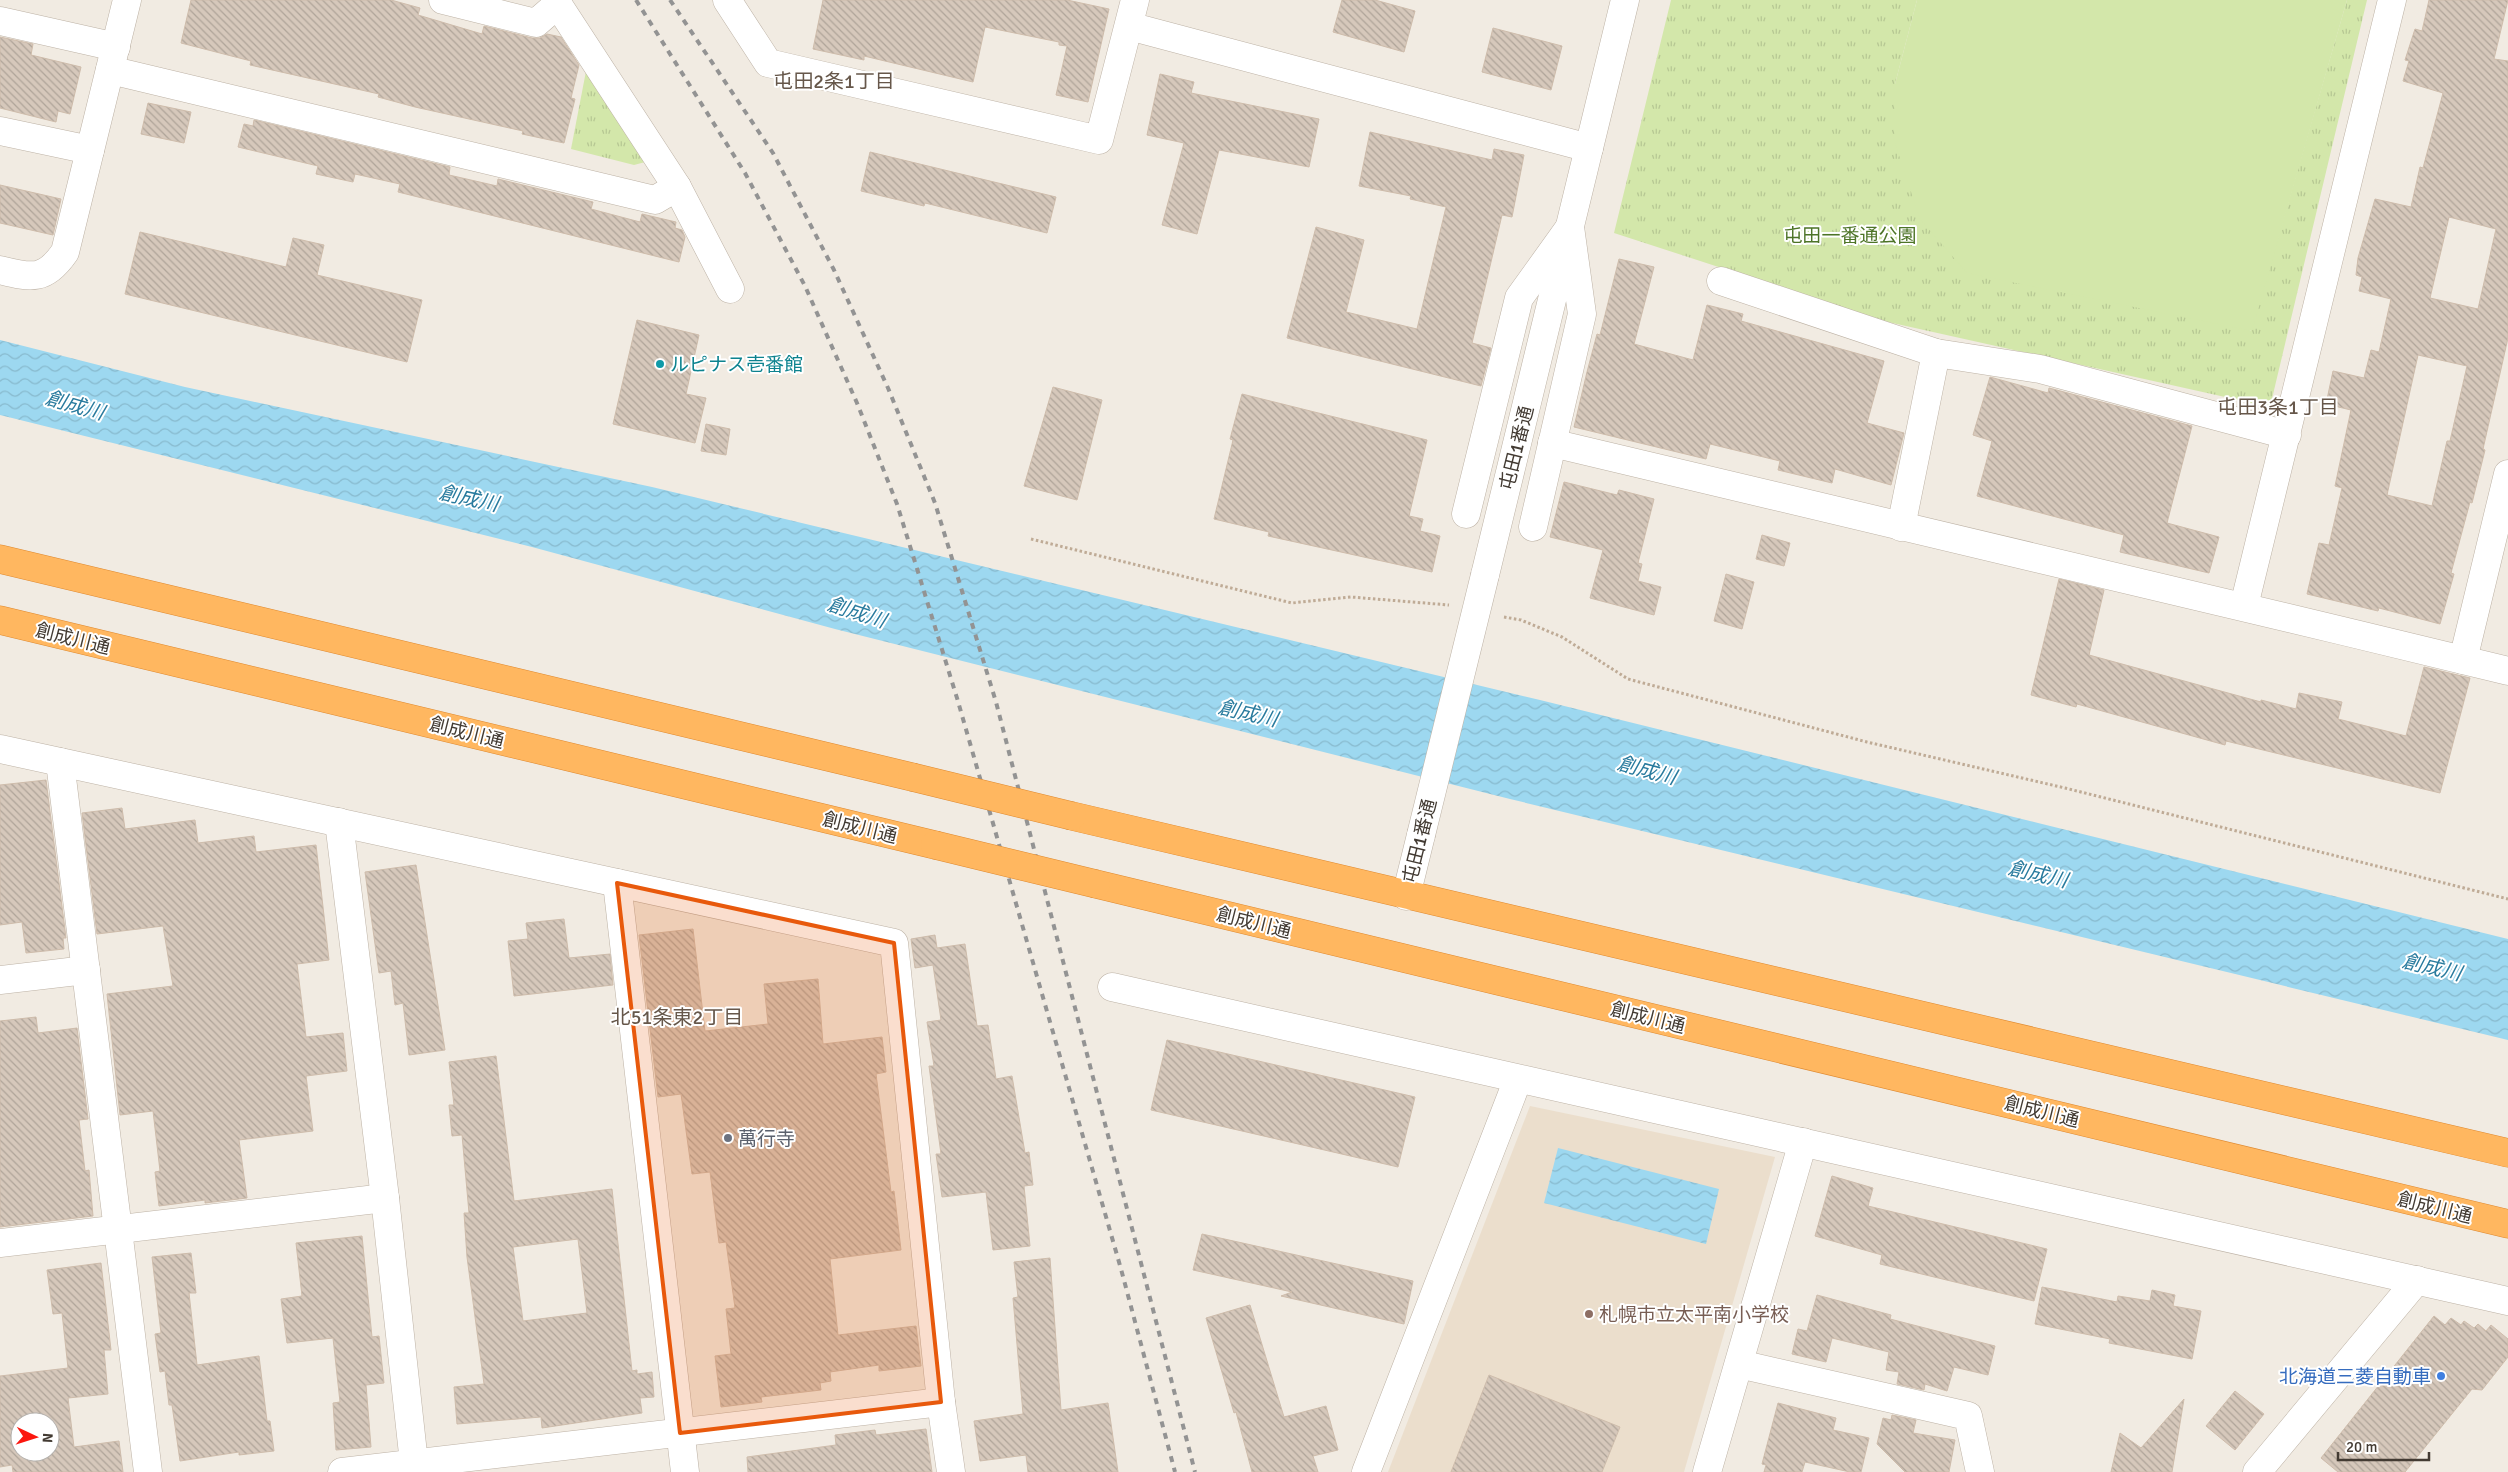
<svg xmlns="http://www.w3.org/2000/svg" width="2508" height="1472" font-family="Signika,'Noto Sans JP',sans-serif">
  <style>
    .education { fill: #ebdecc }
    .grass { fill: url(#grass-tufts) }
    .pitch { fill: #d3e7aa }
    .water { fill: url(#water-waves) }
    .building { fill: url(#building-back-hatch); stroke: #cebcab; fill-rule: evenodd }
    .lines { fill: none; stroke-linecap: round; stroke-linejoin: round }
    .minor-casing { stroke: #bdb2a5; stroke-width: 29 }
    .highway-casing { stroke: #de8930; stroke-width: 29 }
    .path { stroke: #bfab96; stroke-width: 3; stroke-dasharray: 2.5 2.5; stroke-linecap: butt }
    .minor { stroke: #fff; stroke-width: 28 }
    .highway { stroke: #ffb760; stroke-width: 28 }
    .rail { stroke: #939393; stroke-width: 4; stroke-dasharray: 6 6; stroke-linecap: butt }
    .minor-bridge-casing { stroke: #bdb2a5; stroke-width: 29; stroke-linecap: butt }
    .highway-bridge-casing { stroke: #de8930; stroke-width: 29; stroke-linecap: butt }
    .minor-bridge { stroke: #fff; stroke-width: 28 }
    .highway-bridge { stroke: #ffb760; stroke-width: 28 }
    .marked { fill: #e8590c; fill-opacity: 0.2; stroke: #e8590c; stroke-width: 4; stroke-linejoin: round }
    .culture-dot { fill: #0f9aa8; stroke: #fff; stroke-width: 2 }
    .worship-dot { fill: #6b7280; stroke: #fff; stroke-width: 2 }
    .education-dot { fill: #8d6e63; stroke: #fff; stroke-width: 2 }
    .shop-dot { fill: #3f7fe0; stroke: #fff; stroke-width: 2 }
    .labels { text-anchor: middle; stroke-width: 4; stroke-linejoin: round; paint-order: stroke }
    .park-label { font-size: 19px; fill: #4d7427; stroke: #fff }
    .culture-label { font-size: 19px; fill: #0d838f; stroke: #fff; text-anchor: start }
    .street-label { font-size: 19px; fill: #433b33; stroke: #fff }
    .worship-label { font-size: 19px; fill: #5b616d; stroke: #fff; text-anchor: start }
    .education-label { font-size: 19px; fill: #785e54; stroke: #fff; text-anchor: start }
    .shop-label { font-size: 19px; fill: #366cbe; stroke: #fff; text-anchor: end }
    .neighbourhood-label { font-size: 20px; fill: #66574a; stroke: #fff }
    .water-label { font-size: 20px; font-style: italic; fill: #297b9e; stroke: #fff }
  </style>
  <defs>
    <pattern id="grass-tufts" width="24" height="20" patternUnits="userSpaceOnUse" patternTransform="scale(1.25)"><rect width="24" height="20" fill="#d3e7aa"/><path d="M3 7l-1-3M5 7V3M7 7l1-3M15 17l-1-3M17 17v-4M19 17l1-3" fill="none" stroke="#b6c793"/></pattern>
    <pattern id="water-waves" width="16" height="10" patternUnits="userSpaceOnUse" patternTransform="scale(1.25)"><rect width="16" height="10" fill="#9dd8f0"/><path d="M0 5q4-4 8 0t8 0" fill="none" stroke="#88bace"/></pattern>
    <pattern id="building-back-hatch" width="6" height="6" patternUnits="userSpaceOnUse" patternTransform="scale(1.25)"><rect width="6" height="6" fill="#d6c8bb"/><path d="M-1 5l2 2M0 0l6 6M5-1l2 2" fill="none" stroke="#afa499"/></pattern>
  </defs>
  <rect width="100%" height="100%" fill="#f1ebe2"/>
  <path class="education" d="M 1530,1106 L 1775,1157 L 1684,1472 L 1388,1472 Z"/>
  <g class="grass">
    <path d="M 1671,0 L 1917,0 L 1895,84 L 2251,331 L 2347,0 L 2367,0 L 2270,407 L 1888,322 L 1614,233 Z"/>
    <path d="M 587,66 L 649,161 L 634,165 L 571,149 Z"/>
  </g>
  <path class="pitch" d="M 1917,0 L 2347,0 L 2252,331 L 1967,273 L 1920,219 L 1895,143 L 1895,84 Z"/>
  <g class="water">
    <path d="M 0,340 L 185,387 L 652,487 L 1540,700 L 2508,939 L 2508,1040 L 1510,799 L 835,629 L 532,547 L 0,415 Z"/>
    <path d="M 1558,1148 L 1719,1189 L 1706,1244 L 1544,1203 Z"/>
  </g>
  <g class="building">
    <path d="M 191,0 L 391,0 L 420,8 L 418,15 L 482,34 L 484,26 L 532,38 L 540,38 L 547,34 L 561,37 L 579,65 L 571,98 L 575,99 L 564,143 L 522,134 L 523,131 L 415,107 L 378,97 L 379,94 L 250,65 L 251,61 L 181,43 Z"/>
    <path d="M 823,0 L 1067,0 L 1109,9 L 1088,102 L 1056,95 L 1067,46 L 1059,45 L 1059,42 L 985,27 L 973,82 L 864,56 L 864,60 L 813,49 Z"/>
    <path d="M 1342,0 L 1375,0 L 1415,11 L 1404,52 L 1333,32 Z"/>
    <path d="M 2429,0 L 2508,0 L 2494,59 L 2508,61 L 2508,338 L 2483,449 L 2485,450 L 2472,503 L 2470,502 L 2451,573 L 2454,574 L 2440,624 L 2379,608 L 2378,611 L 2307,594 L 2319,543 L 2329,545 L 2342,488 L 2335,486 L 2351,410 L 2326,404 L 2333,371 L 2364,378 L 2371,350 L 2379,352 L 2391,299 L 2359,291 L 2362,277 L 2356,275 L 2358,258 L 2375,199 L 2411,207 L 2420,167 L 2423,168 L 2443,93 L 2403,81 L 2409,61 L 2405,60 L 2415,29 L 2422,31 ZM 2449,217 L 2496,229 L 2478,309 L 2430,298 ZM 2418,355 L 2467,366 L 2450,441 L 2447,441 L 2432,506 L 2387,495 Z"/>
    <path d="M 1493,28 L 1562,46 L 1551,90 L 1482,72 Z"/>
    <path d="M 0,37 L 33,44 L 31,55 L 81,67 L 70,114 L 58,111 L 56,122 L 0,108 Z"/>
    <path d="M 1160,74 L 1194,82 L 1191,93 L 1319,119 L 1309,167 L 1219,150 L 1197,234 L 1162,225 L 1184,143 L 1147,135 Z"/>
    <path d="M 148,103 L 191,112 L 184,143 L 141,134 Z"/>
    <path d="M 254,120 L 450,167 L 449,175 L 497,186 L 498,179 L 593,202 L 591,209 L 640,222 L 642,214 L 676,222 L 675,228 L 682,230 L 685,237 L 679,262 L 398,192 L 400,184 L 355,174 L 353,182 L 316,174 L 318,166 L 238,147 L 244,124 L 253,126 Z"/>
    <path d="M 1370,132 L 1492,160 L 1494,149 L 1524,155 L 1512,217 L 1502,215 L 1472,343 L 1491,348 L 1481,386 L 1287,338 L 1316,227 L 1364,240 L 1346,312 L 1417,329 L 1446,207 L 1410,199 L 1411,196 L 1359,186 Z"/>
    <path d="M 870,152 L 1056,197 L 1047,233 L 925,203 L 924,206 L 861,191 Z"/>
    <path d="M 0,185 L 61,199 L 53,235 L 0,223 Z"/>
    <path d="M 140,232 L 286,267 L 293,238 L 324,245 L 317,275 L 422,300 L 407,362 L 125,294 Z"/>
    <path d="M 1619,259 L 1654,267 L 1634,344 L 1693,360 L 1707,305 L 1743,314 L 1741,321 L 1884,361 L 1867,423 L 1904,433 L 1891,485 L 1835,469 L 1832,483 L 1778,470 L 1780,461 L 1710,444 L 1706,459 L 1574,427 L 1587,372 L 1597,334 L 1600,335 Z"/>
    <path d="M 637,320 L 699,335 L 686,394 L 706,398 L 695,443 L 613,424 Z"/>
    <path d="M 1990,377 L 2048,393 L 2049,388 L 2192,426 L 2167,523 L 2219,537 L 2209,573 L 2120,552 L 2124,535 L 1977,496 L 1992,441 L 1973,435 Z"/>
    <path d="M 1053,387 L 1102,400 L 1077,500 L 1024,486 Z"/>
    <path d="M 1242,394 L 1427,440 L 1409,516 L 1423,519 L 1420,531 L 1440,536 L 1432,572 L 1268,536 L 1269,532 L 1214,519 L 1233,440 L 1230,439 Z"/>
    <path d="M 706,424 L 730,429 L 726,455 L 701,451 Z"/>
    <path d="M 1564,482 L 1617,495 L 1619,490 L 1654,499 L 1638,563 L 1642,564 L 1638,581 L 1661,587 L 1654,615 L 1590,598 L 1603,550 L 1550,537 Z"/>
    <path d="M 1762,535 L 1790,543 L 1784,566 L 1756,559 Z"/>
    <path d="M 1726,574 L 1754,582 L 1742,629 L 1714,621 Z"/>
    <path d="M 2059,579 L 2104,590 L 2089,655 L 2261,702 L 2261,700 L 2296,709 L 2299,693 L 2342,702 L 2338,719 L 2406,736 L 2424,667 L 2470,678 L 2440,793 L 2226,741 L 2225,745 L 2077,704 L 2076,707 L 2031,695 Z"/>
    <path d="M 46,780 L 66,938 L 63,938 L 64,949 L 26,953 L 22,922 L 0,925 L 0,785 Z"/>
    <path d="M 122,808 L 125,829 L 195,820 L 198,843 L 254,836 L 256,852 L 316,845 L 329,960 L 297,964 L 306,1037 L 343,1033 L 347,1071 L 306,1076 L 313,1131 L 239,1140 L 247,1198 L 205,1203 L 205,1200 L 159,1206 L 155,1172 L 160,1171 L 153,1111 L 120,1115 L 107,994 L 173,986 L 163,926 L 97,934 L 82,813 Z"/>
    <path d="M 416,865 L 445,1050 L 409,1055 L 403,1003 L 395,1005 L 391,971 L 379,973 L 365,872 Z"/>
    <path d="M 564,919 L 569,958 L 610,954 L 613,985 L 514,996 L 508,941 L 528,939 L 526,923 Z"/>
    <path d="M 693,929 L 705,1031 L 768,1024 L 764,984 L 818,979 L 823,1044 L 882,1037 L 886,1072 L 876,1074 L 891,1192 L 894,1191 L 901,1250 L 830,1259 L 838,1335 L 916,1326 L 921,1366 L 879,1371 L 879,1365 L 830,1372 L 831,1381 L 820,1383 L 821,1390 L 761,1397 L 762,1402 L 721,1407 L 715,1356 L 731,1354 L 726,1309 L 735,1308 L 726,1242 L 719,1243 L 710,1172 L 692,1174 L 681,1094 L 658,1097 L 639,935 Z"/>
    <path d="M 935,935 L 937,948 L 965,944 L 977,1026 L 988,1025 L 996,1079 L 1012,1076 L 1025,1153 L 1029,1152 L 1033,1185 L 1024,1186 L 1030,1246 L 993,1250 L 986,1192 L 942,1197 L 936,1154 L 941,1154 L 929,1066 L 934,1066 L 927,1022 L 941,1020 L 933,965 L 915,968 L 911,939 Z"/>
    <path d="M 36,1017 L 38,1033 L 77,1028 L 88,1119 L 79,1120 L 85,1171 L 89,1170 L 93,1216 L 0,1227 L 0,1021 Z"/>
    <path d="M 1167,1040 L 1415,1097 L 1398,1167 L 1151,1110 Z"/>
    <path d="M 496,1056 L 514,1201 L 612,1189 L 632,1371 L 637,1370 L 637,1374 L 652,1372 L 654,1397 L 640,1398 L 642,1413 L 542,1428 L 541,1417 L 457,1424 L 454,1387 L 484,1384 L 467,1257 L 464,1213 L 469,1213 L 462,1135 L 452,1136 L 449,1105 L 454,1105 L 449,1062 ZM 578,1239 L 587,1313 L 523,1321 L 513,1247 Z"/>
    <path d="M 1832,1176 L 1873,1188 L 1868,1206 L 2047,1249 L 2034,1301 L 1880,1264 L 1882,1255 L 1815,1236 Z"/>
    <path d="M 1202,1234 L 1413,1281 L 1404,1324 L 1281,1296 L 1292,1292 L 1193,1270 Z"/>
    <path d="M 362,1236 L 372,1337 L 379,1336 L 384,1383 L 366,1385 L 371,1447 L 336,1450 L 333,1403 L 340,1402 L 333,1338 L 287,1343 L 281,1299 L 302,1296 L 296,1243 Z"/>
    <path d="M 191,1253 L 196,1293 L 189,1293 L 197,1365 L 259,1356 L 267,1421 L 270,1421 L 274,1451 L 239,1455 L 239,1452 L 180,1461 L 172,1405 L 169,1405 L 165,1371 L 160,1372 L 155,1334 L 161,1333 L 152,1257 Z"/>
    <path d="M 1050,1258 L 1061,1410 L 1108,1403 L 1118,1472 L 1028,1472 L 1026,1455 L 980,1461 L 974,1421 L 1023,1414 L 1013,1298 L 1018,1297 L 1014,1262 Z"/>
    <path d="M 101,1263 L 111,1350 L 104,1350 L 108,1394 L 68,1398 L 74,1447 L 119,1441 L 123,1472 L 13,1472 L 12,1465 L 0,1467 L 0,1376 L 68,1368 L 62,1313 L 53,1314 L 47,1270 ZM 20,1422 L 50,1422 L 50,1452 L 20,1452 Z"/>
    <path d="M 2042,1287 L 2117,1302 L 2118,1296 L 2150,1301 L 2152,1290 L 2175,1295 L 2173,1306 L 2201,1311 L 2192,1359 L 2109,1343 L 2110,1339 L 2035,1324 Z"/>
    <path d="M 1817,1295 L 1891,1315 L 1890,1319 L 1995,1346 L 1988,1375 L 1954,1367 L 1947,1391 L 1925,1384 L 1924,1390 L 1897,1384 L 1899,1372 L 1886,1370 L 1889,1352 L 1832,1338 L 1826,1362 L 1792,1354 L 1798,1329 L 1807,1331 Z"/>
    <path d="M 1250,1305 L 1284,1417 L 1326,1406 L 1338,1450 L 1313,1456 L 1318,1472 L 1252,1472 L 1236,1412 L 1234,1413 L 1206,1318 Z"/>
    <path d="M 2434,1316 L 2445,1325 L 2451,1318 L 2461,1325 L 2464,1321 L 2474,1328 L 2478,1324 L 2486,1331 L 2491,1325 L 2508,1339 L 2508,1357 L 2482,1390 L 2472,1389 L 2405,1472 L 2338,1472 L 2321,1458 Z"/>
    <path d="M 1489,1375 L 1620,1427 L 1602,1472 L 1451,1472 Z"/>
    <path d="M 2235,1391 L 2264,1414 L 2235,1450 L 2206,1426 Z"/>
    <path d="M 2184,1399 L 2172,1472 L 2111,1472 L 2120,1433 L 2141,1448 Z"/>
    <path d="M 1778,1403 L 1836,1418 L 1833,1430 L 1869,1438 L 1861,1472 L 1850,1472 L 1805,1462 L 1802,1472 L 1764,1472 L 1766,1465 L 1762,1464 Z"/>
    <path d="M 1892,1415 L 1916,1420 L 1913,1433 L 1955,1440 L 1949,1472 L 1905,1472 L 1877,1444 L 1883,1418 L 1891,1420 Z"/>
    <path d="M 926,1429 L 932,1472 L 748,1472 L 747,1457 L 836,1445 L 835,1435 L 875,1430 L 876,1435 Z"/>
  </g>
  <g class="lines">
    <defs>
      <g id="minor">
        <path d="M 443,0 L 536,23 L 558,4"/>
        <path d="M 555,0 L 677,187 L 730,289"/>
        <path d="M 727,0 L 768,63 L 1099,140 L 1135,0"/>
        <path d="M 0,21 L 116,47"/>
        <path d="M 1129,26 L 1589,148"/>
        <path d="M 110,70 L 655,200 L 677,187"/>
        <path d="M 0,131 L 90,150"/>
        <path d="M 0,270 C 32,278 45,281 65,252 L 127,0"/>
        <path d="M 1721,281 L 1936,353 L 1901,527"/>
        <path d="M 1936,353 L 2040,369 L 2287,435"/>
        <path d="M 1552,443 C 1871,520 2190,593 2508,671"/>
        <path d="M 1466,514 L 1519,298 L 1570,227 L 1582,314 L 1533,527"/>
        <path d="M 1485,575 L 1625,0"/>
        <path d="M 2244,606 L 2392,0"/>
        <path d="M 2463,660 L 2508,474"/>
        <path d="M 0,749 L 894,943 L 941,1402 L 951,1472"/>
        <path d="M 60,762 L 148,1472"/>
        <path d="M 339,822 L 385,1198 L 415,1472"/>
        <path d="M 617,883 L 685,1472"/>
        <path d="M 1406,896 L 1421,835"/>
        <path d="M 0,980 L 86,970"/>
        <path d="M 1112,987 L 2508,1301"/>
        <path d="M 0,1243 L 385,1198"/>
        <path d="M 1739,1364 L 1968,1416 L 1980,1472"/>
        <path d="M 342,1472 L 941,1402"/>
        <path d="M 1366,1472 L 1518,1079"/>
        <path d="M 1707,1472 L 1803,1142"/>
        <path d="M 2257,1472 L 2417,1280"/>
      </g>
      <g id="highway">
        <path d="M 0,559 L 912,777"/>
        <path d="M 0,620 L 935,845"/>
        <path d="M 1072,816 L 2508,1153"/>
        <path d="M 1096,884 L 2508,1224"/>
      </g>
    </defs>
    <use href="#minor" class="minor-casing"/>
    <use href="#highway" class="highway-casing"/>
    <g class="path">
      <path d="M 1031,539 L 1292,603 L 1351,597 L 1449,605"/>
      <path d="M 1504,617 L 1521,620 L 1562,637 L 1628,679 L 1867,742 L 2065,788 L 2508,899"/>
    </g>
    <use href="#minor" class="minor"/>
    <use href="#highway" class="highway"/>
    <g class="rail">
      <path d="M 636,0 L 745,173 L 805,286 L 857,403 L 897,504 L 957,698 L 1121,1269 L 1175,1472"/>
      <path d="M 670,0 L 773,153 L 834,270 L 888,388 L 935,503 L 996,702 L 1195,1472"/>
    </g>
    <defs>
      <path id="minor-bridge" d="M 1421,835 L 1485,575"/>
      <g id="highway-bridge">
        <path d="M 912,777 L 1072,816"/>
        <path d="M 935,845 L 1096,884"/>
      </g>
    </defs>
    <use href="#minor-bridge" class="minor-bridge-casing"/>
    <use href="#highway-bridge" class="highway-bridge-casing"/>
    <use href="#minor-bridge" class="minor-bridge"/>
    <use href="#highway-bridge" class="highway-bridge"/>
  </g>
  <path class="marked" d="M 617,883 L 894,943 L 941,1402 L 680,1433 Z"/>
  <circle class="culture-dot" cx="660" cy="364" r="5"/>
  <circle class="worship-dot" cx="728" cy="1138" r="5"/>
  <circle class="education-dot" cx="1589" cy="1314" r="5"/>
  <circle class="shop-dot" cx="2441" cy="1376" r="5"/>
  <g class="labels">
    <g class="park-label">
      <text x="1850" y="242">屯田一番通公園</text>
    </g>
    <g class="culture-label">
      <text x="670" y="371">ルピナス壱番館</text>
    </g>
    <g class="street-label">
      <text transform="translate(1516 448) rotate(-76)" y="7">屯田1番通</text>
      <text transform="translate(73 638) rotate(14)" y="7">創成川通</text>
      <text transform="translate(467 732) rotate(14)" y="7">創成川通</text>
      <text transform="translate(860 827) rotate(14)" y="7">創成川通</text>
      <text transform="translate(1419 841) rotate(-76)" y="7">屯田1番通</text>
      <text transform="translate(1254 922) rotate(14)" y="7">創成川通</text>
      <text transform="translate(1648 1017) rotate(14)" y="7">創成川通</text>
      <text transform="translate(2042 1111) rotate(14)" y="7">創成川通</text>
      <text transform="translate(2435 1207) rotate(14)" y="7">創成川通</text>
    </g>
    <g class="worship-label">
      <text x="738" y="1145">萬行寺</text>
    </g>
    <g class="education-label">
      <text x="1599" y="1321">札幌市立太平南小学校</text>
    </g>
    <g class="shop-label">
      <text x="2431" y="1383">北海道三菱自動車</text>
    </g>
    <g class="neighbourhood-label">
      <text x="834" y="88">屯田2条1丁目</text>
      <text x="2278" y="414">屯田3条1丁目</text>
      <text x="677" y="1024">北51条東2丁目</text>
    </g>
    <g class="water-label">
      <text transform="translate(75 405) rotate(16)" y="7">創成川</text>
      <text transform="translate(469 498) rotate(12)" y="7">創成川</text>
      <text transform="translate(857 612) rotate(18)" y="7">創成川</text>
      <text transform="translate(1248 713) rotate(13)" y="7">創成川</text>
      <text transform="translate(1647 770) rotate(15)" y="7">創成川</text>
      <text transform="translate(2038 874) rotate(13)" y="7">創成川</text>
      <text transform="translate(2432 967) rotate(13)" y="7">創成川</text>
    </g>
  </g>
  <g transform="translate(35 1437) rotate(94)"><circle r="24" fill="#ffffff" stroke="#b4b1ad"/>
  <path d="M0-4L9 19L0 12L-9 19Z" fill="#fb170f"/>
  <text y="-8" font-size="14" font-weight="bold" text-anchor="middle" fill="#433b33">N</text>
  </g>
  <path d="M2338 1452v8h91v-8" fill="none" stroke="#433b33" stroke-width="2.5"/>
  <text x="2346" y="1452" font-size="15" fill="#433b33" stroke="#ffffff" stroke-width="4" paint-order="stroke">20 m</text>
</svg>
